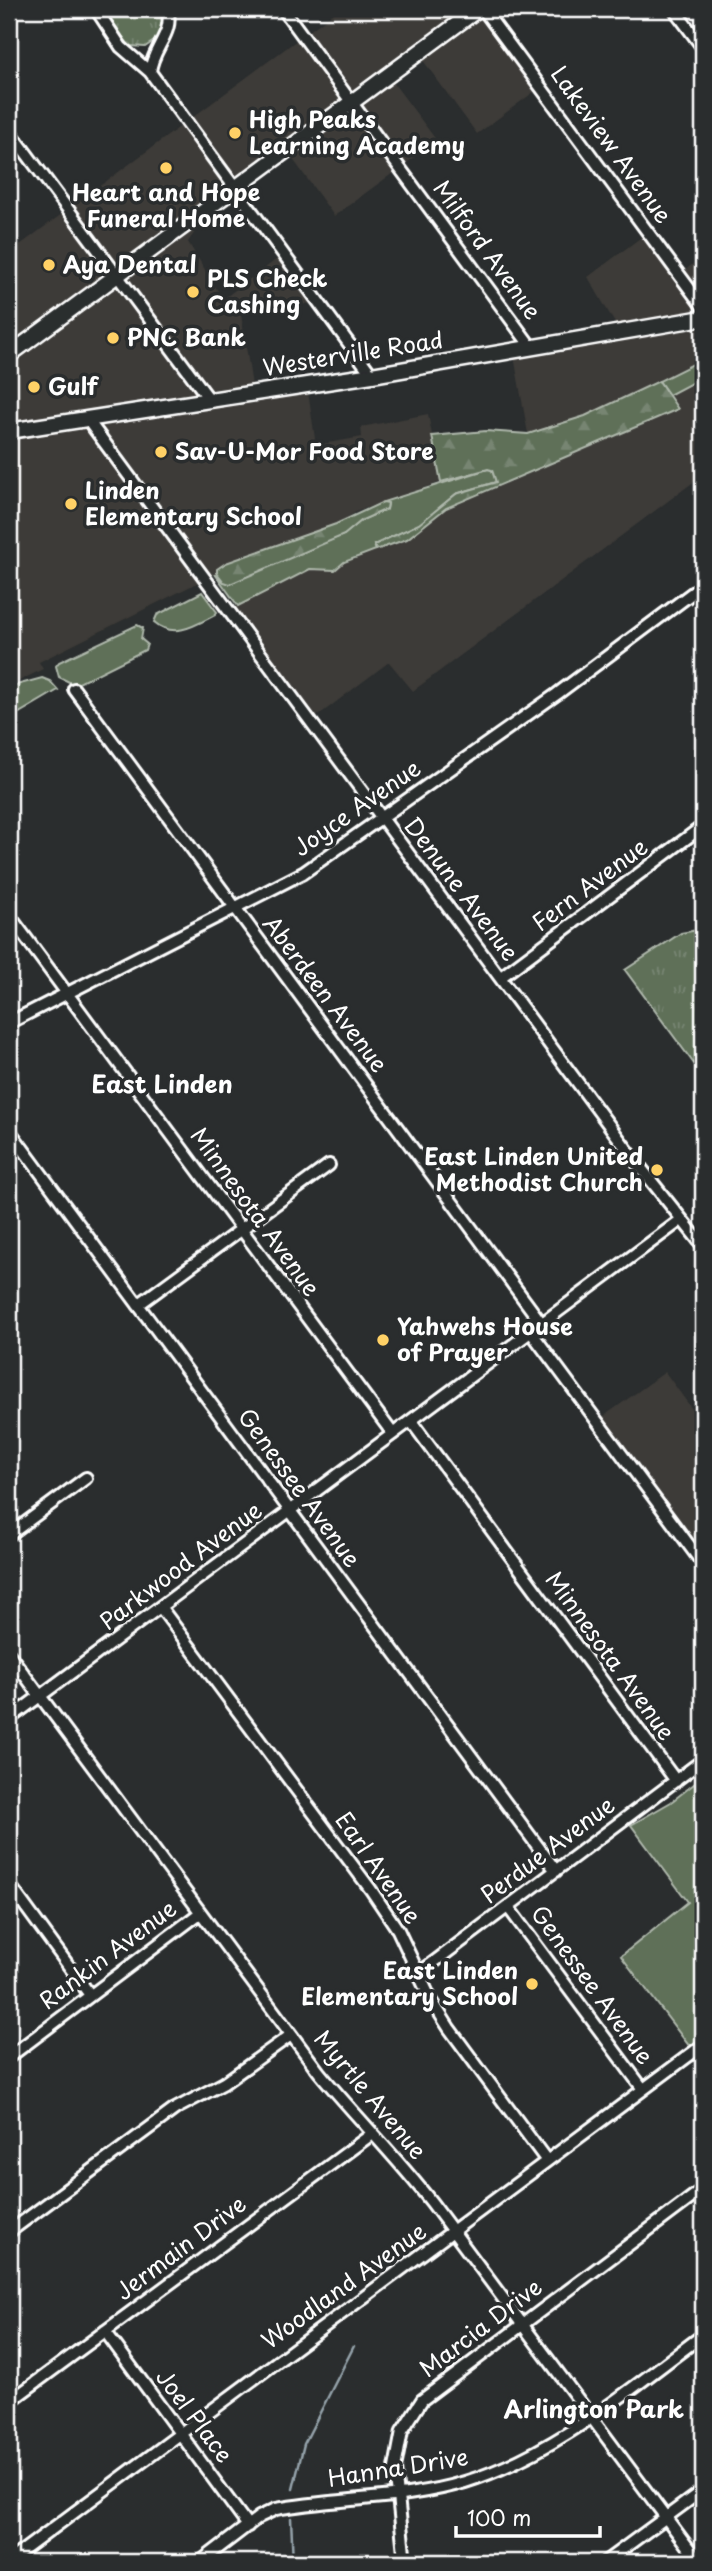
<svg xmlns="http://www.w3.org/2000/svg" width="712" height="2571" viewBox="0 0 712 2571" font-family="'Playpen Sans',sans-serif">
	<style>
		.built { fill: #3c3a37 }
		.green { fill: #5f7059; stroke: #afb8ac; stroke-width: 2 }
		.forest { fill: url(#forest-firs); stroke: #afb8ac; stroke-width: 2 }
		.park { fill: url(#park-tufts); stroke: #afb8ac; stroke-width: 2 }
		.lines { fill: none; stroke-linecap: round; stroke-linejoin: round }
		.stream { stroke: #95a3ab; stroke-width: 2.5 }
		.minor-casing { stroke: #fff; stroke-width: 16 }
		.major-casing { stroke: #fff; stroke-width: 19 }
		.minor { stroke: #2a2d2e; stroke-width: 10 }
		.major { stroke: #2a2d2e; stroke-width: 14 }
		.poi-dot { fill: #ffd166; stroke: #2a2d2e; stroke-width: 2.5 }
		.labels { text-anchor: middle; stroke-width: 7; stroke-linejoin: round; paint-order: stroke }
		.poi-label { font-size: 23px; font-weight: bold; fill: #fff; stroke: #2a2d2e; text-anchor: start }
		.street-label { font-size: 23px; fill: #fff; stroke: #2a2d2e }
		.neighbourhood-label { font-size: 24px; font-weight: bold; fill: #fff; stroke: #2a2d2e }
	</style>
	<defs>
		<pattern id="forest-firs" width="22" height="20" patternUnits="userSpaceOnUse" patternTransform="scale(1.75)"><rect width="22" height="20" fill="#5f7059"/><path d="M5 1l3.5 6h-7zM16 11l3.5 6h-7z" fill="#778572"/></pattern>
		<pattern id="park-tufts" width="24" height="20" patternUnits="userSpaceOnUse" patternTransform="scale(1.75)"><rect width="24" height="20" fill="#5f7059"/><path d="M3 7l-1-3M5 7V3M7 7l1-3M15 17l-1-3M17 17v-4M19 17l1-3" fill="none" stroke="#778572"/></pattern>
	</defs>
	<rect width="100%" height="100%" fill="#2a2d2e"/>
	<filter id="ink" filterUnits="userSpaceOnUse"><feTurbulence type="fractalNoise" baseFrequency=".0143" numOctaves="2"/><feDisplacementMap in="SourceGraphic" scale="14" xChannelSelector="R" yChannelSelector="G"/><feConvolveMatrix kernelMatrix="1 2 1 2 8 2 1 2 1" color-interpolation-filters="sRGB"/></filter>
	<g filter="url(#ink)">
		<path class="built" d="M339 9H483L542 86 477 134 419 55 389 77 437 141 334 216 287 151 217 200 188 242 223 299 285 253 319 302 241 314 253 392 307 385 316 445 362 437 361 427 428 414 441 482 358 511 336 524 217 569V573L39 662 43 669 9 686V253Z
			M648 232 680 274 703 256V359L585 416 528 434 513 351 620 332 588 277Z
			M703 377V475L413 691 389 662 311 721 229 610 310 569 335 570 344 562 407 539 446 508 678 409 669 395Z
			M665 1372 703 1424V1537L689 1547 597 1421Z"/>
		<path class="green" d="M703 359V377L669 395 659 381Z
			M488 469 492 470 496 482 456 494 420 524 374 545 376 550 344 562 335 570 310 569 238 606 215 574 224 582 344 535 362 520 387 509 388 504 383 502Z
			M202 592 217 612 215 615C194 626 174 639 154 622L157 615Z
			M137 625 143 628 141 639 147 644 145 650 75 685 59 677 56 666 59 662Z
			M42 678 50 681 58 690 9 719V687Z
			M703 1777V2037L690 2047 621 1956 688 1902 631 1825 671 1802Z"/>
		<path class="forest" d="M659 381 678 409 446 508 407 539 376 550 374 545 419 524 456 494 496 482 492 470 488 469 441 482 432 436 486 431 528 434 585 416Z
			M383 502 388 503 387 509 362 520 344 535 230 584 224 582 217 573V569L226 563 336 524Z"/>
		<path class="park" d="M101 9H162L164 19 160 37 145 47 130 46Z
			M703 929V1076L625 970 681 933Z"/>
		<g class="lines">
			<path class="stream" d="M293 2489 304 2444 354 2346
				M291 2518 293 2562"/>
			<defs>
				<path id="minor" d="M96 9 121 47 150 72 372 375
					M283 9 532 348
					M483 9 703 307
					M674 9 703 48
					M150 72C152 48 175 33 167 9
					M9 130 209 399
					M87 419 637 1163 703 1246
					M74 689 542 1324
					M9 915 393 1434
					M501 977 703 826
					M9 1023 303 873 557 694 703 585
					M9 1130 556 1871
					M138 1305 329 1165
					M531 1332 703 1564
					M411 1421 676 1781
					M9 1535 86 1478
					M161 1608 371 1890 398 1930 430 1998 449 2028 547 2161
					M9 1654 319 2072C356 2117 397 2157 432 2203L699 2562
					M9 1719 681 1220
					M9 1884 90 1995
					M508 1907 643 2089
					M418 1974 703 1760
					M9 2057 200 1913
					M9 2232 175 2109 224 2083 291 2035
					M105 2331 248 2526
					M16 2397 372 2134
					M9 2561 703 2045
					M200 2562 259 2517 276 2509C337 2498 407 2500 465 2482 557 2453 627 2391 703 2335
					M405 2562 395 2468 402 2431 422 2400 703 2189
					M605 2562 703 2490"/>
				<path id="major" d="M9 355 478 9
					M9 431 372 375 703 318"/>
			</defs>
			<use href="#minor" class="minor-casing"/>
			<use href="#major" class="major-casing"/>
			<use href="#minor" class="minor"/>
			<use href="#major" class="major"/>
		</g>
	</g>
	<g class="poi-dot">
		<circle cx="235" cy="133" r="7"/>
		<circle cx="166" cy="168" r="7"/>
		<circle cx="49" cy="265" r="7"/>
		<circle cx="193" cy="292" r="7"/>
		<circle cx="113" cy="338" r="7"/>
		<circle cx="34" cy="387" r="7"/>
		<circle cx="161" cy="452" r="7"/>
		<circle cx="71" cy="504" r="7"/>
		<circle cx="657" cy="1170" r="7"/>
		<circle cx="383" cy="1340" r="7"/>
		<circle cx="532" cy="1984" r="7"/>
	</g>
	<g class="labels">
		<g class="poi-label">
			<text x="249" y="128">High Peaks<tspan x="249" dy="26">Learning Academy</tspan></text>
			<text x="166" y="201" text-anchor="middle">Heart and Hope<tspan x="166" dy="26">Funeral Home</tspan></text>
			<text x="63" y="273">Aya Dental</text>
			<text x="207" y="287">PLS Check<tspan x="207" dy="26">Cashing</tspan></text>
			<text x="127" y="346">PNC Bank</text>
			<text x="48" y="395">Gulf</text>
			<text x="175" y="460">Sav-U-Mor Food Store</text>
			<text x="85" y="499">Linden<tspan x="85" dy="26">Elementary School</tspan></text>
			<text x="643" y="1165" text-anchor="end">East Linden United<tspan x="643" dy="26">Methodist Church</tspan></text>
			<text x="397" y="1335">Yahwehs House<tspan x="397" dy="26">of Prayer</tspan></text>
			<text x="518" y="1979" text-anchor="end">East Linden<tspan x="518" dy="26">Elementary School</tspan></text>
		</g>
		<g class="street-label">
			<text transform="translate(611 145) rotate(54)" y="8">Lakeview Avenue</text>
			<text transform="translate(487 250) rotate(54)" y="8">Milford Avenue</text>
			<text transform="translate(353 354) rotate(-9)" y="8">Westerville Road</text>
			<text transform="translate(357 808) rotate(-35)" y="8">Joyce Avenue</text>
			<text transform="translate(590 885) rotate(-37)" y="8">Fern Avenue</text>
			<text transform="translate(461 889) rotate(53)" y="8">Denune Avenue</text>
			<text transform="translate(325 994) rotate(53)" y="8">Aberdeen Avenue</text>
			<text transform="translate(255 1212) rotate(54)" y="8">Minnesota Avenue</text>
			<text transform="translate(299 1488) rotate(54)" y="8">Genessee Avenue</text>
			<text transform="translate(181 1566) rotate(-37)" y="8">Parkwood Avenue</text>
			<text transform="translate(610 1656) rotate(54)" y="8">Minnesota Avenue</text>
			<text transform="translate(548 1850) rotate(-37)" y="8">Perdue Avenue</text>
			<text transform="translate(378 1868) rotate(55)" y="8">Earl Avenue</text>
			<text transform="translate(108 1955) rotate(-37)" y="8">Rankin Avenue</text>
			<text transform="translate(592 1985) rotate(54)" y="8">Genessee Avenue</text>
			<text transform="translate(370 2095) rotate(50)" y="8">Myrtle Avenue</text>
			<text transform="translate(181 2248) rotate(-37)" y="8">Jermain Drive</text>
			<text transform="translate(344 2286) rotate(-36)" y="8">Woodland Avenue</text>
			<text transform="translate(481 2328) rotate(-37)" y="8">Marcia Drive</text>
			<text transform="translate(194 2416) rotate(53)" y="8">Joel Place</text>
			<text transform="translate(398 2468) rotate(-9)" y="8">Hanna Drive</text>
		</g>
		<g class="neighbourhood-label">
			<text x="162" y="1093">East Linden</text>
			<text x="594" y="2418">Arlington Park</text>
		</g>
	</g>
	<rect width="712" height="2571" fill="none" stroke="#2a2d2e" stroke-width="35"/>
	<rect x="18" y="18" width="677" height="2536" fill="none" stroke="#fff" stroke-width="2.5" filter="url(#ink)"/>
	<path d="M456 2526v10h144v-10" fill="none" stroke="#ffffff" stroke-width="3.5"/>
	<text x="467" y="2526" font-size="21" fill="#ffffff" stroke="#2a2d2e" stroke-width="5" paint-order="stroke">100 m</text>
</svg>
